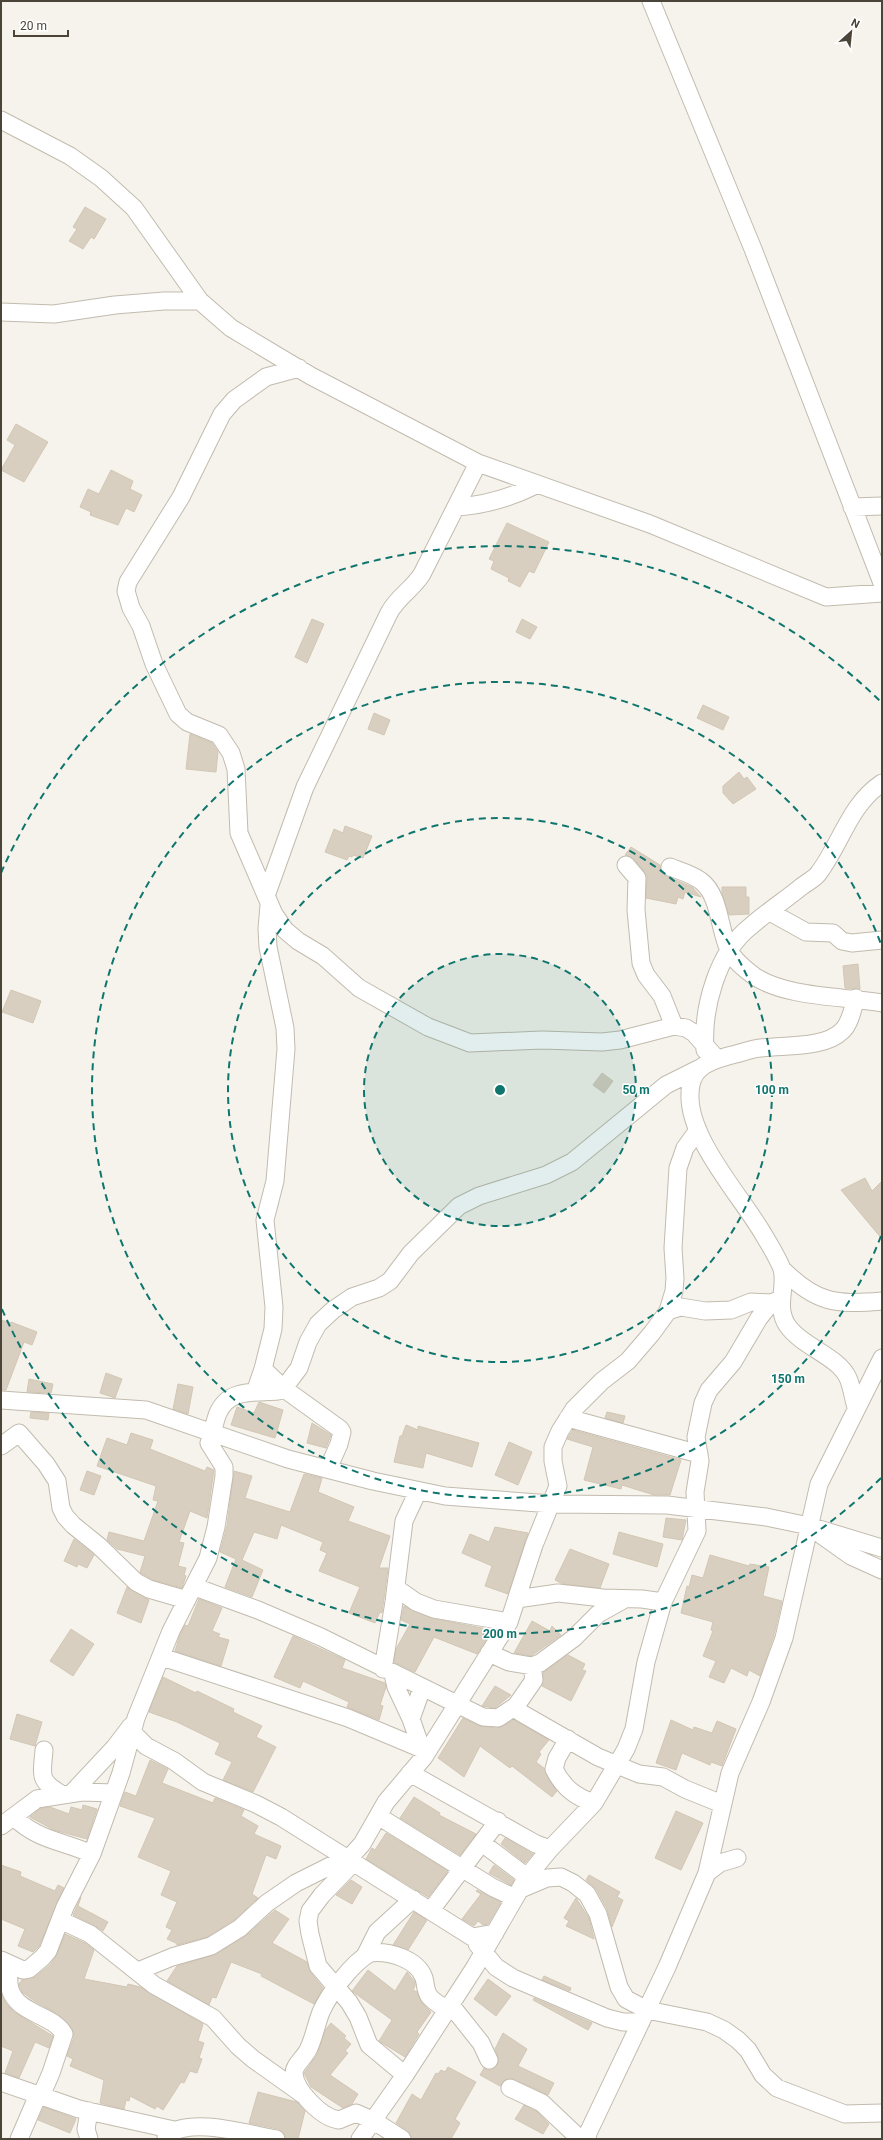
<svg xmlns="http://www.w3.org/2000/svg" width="883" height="2140" viewBox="0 0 883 2140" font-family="Roboto,sans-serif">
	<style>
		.building { fill: #d8cfc1; stroke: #d3c7b4 }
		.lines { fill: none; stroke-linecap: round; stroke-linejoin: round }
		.street-casing { stroke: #c2bbae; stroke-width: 19 }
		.street { stroke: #fff; stroke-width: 17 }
		.ring { fill: none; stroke: #0f766e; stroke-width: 2; stroke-dasharray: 7 5 }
		.centre { fill: #0f766e; stroke: #fff; stroke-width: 2 }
		.ring-label { font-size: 12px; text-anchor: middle; font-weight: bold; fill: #0f766e; stroke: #fff; stroke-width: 3; stroke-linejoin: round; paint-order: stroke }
	</style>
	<rect width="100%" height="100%" fill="#f6f3ec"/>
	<path class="building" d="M85 207 106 219 94 239 91 237 83 249 69 241 77 229 73 227Z
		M16 424 48 442 24 482 1 470 15 445 7 440Z
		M111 470 133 481 130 489 142 495 134 512 126 508 118 525 90 515 91 512 80 507 88 489 99 494Z
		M507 523 549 542 534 573 529 571 520 587 508 581 509 578 491 569 494 561 489 559Z
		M312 619 324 624 307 663 295 657Z
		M522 619 537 627 530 639 516 632Z
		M703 705 729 717 723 730 697 718Z
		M374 713 390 720 384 735 368 729Z
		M190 734 212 743 218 752 216 772 186 769Z
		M739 772 744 779 747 777 756 789 733 804 723 793V786Z
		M345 826 372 836 363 858 353 855 352 857 349 856 347 860 325 852 334 829 343 833Z
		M631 847 660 865 662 873 666 876 692 887 701 897 685 892 683 899 678 897 676 904 646 898 647 875 633 858 625 855Z
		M722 887H746V897H749V914L729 915 722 894Z
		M858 964 860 989 845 988 843 966Z
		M11 990 41 1001 33 1023 2 1012Z
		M602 1073 613 1081 604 1093 593 1085Z
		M865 1178 872 1191 882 1181V1239L841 1190Z
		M1 1320 11 1323V1322L37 1332 32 1345 24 1342 6 1390H1Z
		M106 1373 122 1379 115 1398 100 1393Z
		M29 1379 53 1384 51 1393 27 1392Z
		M178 1384 193 1387 188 1414 173 1409Z
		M259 1402 283 1410 275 1438 231 1425 237 1407 254 1413Z
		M31 1412 49 1413 48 1420 30 1418Z
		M607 1412 625 1416 623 1423 605 1418Z
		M312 1423 331 1435 326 1448 307 1443Z
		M406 1425 418 1430V1426L479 1443 472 1467 426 1453 423 1468 394 1462 400 1436H402Z
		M573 1430 681 1460 670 1495H654L622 1485 621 1489 584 1480 593 1447 567 1439Z
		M131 1433 153 1440 150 1449 205 1471 207 1467 214 1470 207 1518 190 1511 179 1542 184 1543 178 1566 186 1568 184 1575 186 1576 182 1588 153 1580 142 1574 140 1572 145 1556 117 1549 107 1540 109 1532 144 1541 158 1501 153 1500 156 1486 97 1466 107 1438 127 1445Z
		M509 1442 532 1452 518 1485 495 1475Z
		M87 1471 101 1476 94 1495 80 1490Z
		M234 1471 252 1476 245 1498 290 1512 304 1474 322 1478 318 1492 354 1507 348 1521 390 1536 379 1568H388L382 1613 380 1612 375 1623 349 1613 360 1587 319 1571 327 1553 320 1550 323 1542 281 1525 277 1539 254 1532 242 1560 263 1570 252 1597 225 1587 236 1559 220 1552 227 1526Z
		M666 1518 686 1520 682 1540 663 1537Z
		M495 1527 528 1533 508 1594 485 1586 492 1566 462 1553 470 1534 489 1542Z
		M619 1532 663 1544 657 1567 613 1554Z
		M74 1539 94 1555 87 1568 78 1564 77 1567 64 1561Z
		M570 1549 609 1564 600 1588 563 1584 555 1580Z
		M710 1555 749 1566 750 1564 769 1567 763 1596 782 1601 774 1635 760 1676 749 1670 747 1676 731 1668 724 1683 709 1677 716 1661 703 1656 713 1631 711 1630 713 1622 681 1613 687 1586 689 1587 692 1575 703 1578Z
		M127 1587 149 1600 141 1623 117 1613Z
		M199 1599 222 1608 212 1631 220 1634 218 1637 229 1640 221 1666 175 1651 180 1635 185 1625 188 1626Z
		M404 1606 431 1618 492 1630 477 1654 434 1637 415 1672 394 1662 396 1649 410 1624 401 1620Z
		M532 1621 550 1631 552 1626 561 1635 531 1656 514 1653Z
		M71 1629 94 1644 73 1676 50 1661Z
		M293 1636 345 1660 342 1668 385 1683 386 1687 380 1705 383 1706 379 1720 347 1707 349 1702 303 1681 300 1688 274 1677Z
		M568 1655 585 1664 582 1670 586 1671 571 1701 542 1686 543 1673Z
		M163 1677 196 1693 197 1691 234 1709 233 1712 262 1726 256 1737 276 1747 253 1792 223 1780 232 1762 215 1754 220 1743 177 1722 149 1712Z
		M495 1686 511 1695 495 1708 482 1706Z
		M17 1714 42 1722 35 1746 10 1739Z
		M463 1718 479 1726 497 1728 514 1720 549 1740 539 1752 541 1754 536 1762 545 1769 549 1780 557 1791 552 1797 512 1766 510 1768 480 1746 464 1777 438 1758Z
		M671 1720 693 1730 694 1727 712 1733 717 1721 736 1729 722 1766 711 1762 710 1765 682 1753 676 1770 656 1763Z
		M150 1760 168 1769 162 1783 213 1803 215 1798 244 1810 241 1816 258 1826 254 1834 281 1846 276 1859 266 1855 252 1894 258 1898 234 1920 207 1937 177 1945 176 1943 167 1939 172 1930 166 1927 177 1902 161 1895 171 1871 138 1857 155 1818 120 1806 125 1792 136 1796Z
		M414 1797 440 1813 439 1815 476 1834 460 1855 400 1818Z
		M83 1805 97 1809 87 1839 54 1830 30 1817 41 1808 50 1807 69 1814 71 1807 82 1810Z
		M676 1811 703 1823 681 1870 655 1858Z
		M386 1833 448 1871 428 1897 366 1859 372 1848 375 1850Z
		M505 1838 533 1854 525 1863 501 1844Z
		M1 1865 21 1872 20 1876 55 1891 58 1885 64 1888 39 1946 33 1952 18 1946 25 1929 1 1919Z
		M494 1865 514 1880 511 1885 489 1873Z
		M589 1875 620 1892 617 1897 623 1900 612 1927 607 1909 596 1889 586 1880Z
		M351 1880 362 1887 352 1904 336 1895Z
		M477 1890 501 1902 488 1924 483 1925 478 1921 474 1926 462 1919 481 1894 476 1891Z
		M81 1897 78 1906 108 1922 103 1931 94 1925 73 1915Z
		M576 1898 589 1918 594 1939 566 1926 569 1921 564 1918Z
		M275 1910 289 1919 272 1943 307 1962 310 1972 323 1988 314 2004 261 1976 262 1974 231 1962 216 1998 212 1997 209 2005 167 1981 177 1966 216 1954 247 1935Z
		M414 1912 427 1920 408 1950 393 1945Z
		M65 1934 85 1943 94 1950 84 1979 127 1987 128 1984 140 1987 203 2024 198 2041 204 2043 199 2058 202 2059 197 2073 190 2071 184 2083 181 2082 163 2110 157 2106 155 2109 130 2096 129 2101 126 2100 124 2109 100 2103 104 2080 70 2066 73 2059 67 2056 74 2037 72 2028 58 2014 33 2000 22 1992 19 1984 22 1980 35 1977 50 1965 57 1955Z
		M368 1970 395 1991 407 1972 415 1982V1986L413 1990 417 1992 422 2003 431 2012 417 2032 419 2034 405 2057 379 2041 392 2020 352 1991Z
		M544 1976 571 1988 570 1991 542 1980Z
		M488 1979 511 1996 496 2016 474 1999Z
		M1 1993 6 2004 14 2012 53 2036 49 2048 35 2042 19 2078 5 2073 13 2051 1 2046Z
		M534 1998 592 2023 588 2030 533 2000Z
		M331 2023 346 2036 344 2038 351 2044 345 2051 348 2053 330 2075 358 2094 352 2104 343 2108 311 2087 304 2073 317 2055 326 2029Z
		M503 2033 527 2049 518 2066 554 2083 548 2095 514 2079 505 2080 500 2086 480 2075 484 2068 493 2069 497 2065 499 2060 495 2049Z
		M448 2067 476 2082 455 2119 460 2123 451 2139H412L408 2131 396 2123 412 2094 421 2100 436 2073 438 2074 441 2070 445 2072Z
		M258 2092 297 2102 305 2111 298 2139H286L283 2132 278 2129 249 2123Z
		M524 2105 536 2111 549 2124 543 2134 515 2119Z
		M44 2107 76 2119 70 2133 38 2120Z"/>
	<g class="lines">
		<defs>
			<path id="street" d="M651 1 753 249 882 583
				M1 120 70 156 101 178 134 208 200 301 231 328 311 376 478 463 650 524 826 597 882 593
				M1 312 54 314 115 305 164 301H200
				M299 368 266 377 234 400 222 414 181 497 128 582 126 591 131 608 141 626 154 664 178 714 187 722 219 735 231 753 236 769 239 833 274 914 285 930 298 941 323 956 359 988 428 1027 470 1043 542 1040 602 1042 620 1040 674 1026 686 1028 694 1033 717 1059
				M457 507C486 505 510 498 536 485
				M852 507 882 506
				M626 865 637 878 636 910 641 963 646 975 662 996 674 1026
				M670 867C680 871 692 874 701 881 720 895 719 930 729 950 734 961 745 969 754 976 787 998 844 996 882 1003
				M266 896 305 787 389 613C398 596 412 590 422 574L478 463
				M770 912 806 932 833 933 842 941 852 943 882 940
				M705 1050C702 1009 717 952 751 926 767 912 785 900 801 887 806 883 814 879 818 874 841 844 849 805 882 783
				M782 1269C816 1303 835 1305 882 1301
				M668 1311 681 1307 705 1311 731 1310 751 1302 771 1303 779 1300
				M263 1369 283 1388 340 1429 342 1432 339 1444 328 1469
				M255 1392 263 1369 273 1329 274 1307 265 1220 275 1181 286 1049 285 1028 268 947 267 929 269 905
				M1 1400 146 1410 288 1459 373 1481 445 1496 552 1504 667 1505 766 1517 809 1526 882 1548
				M856 1407C853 1398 852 1387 848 1378 838 1356 802 1347 787 1325 775 1306 787 1286 782 1269 778 1258 768 1242 762 1232 740 1195 688 1138 690 1094 690 1069 706 1062 728 1056 737 1054 746 1051 754 1049 779 1044 823 1050 842 1031 850 1024 853 1008 856 998
				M568 1418 699 1454
				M1 1446 19 1433 46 1464 57 1481 61 1508 65 1516 73 1525 99 1546 136 1582 149 1589 187 1600
				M820 1534 851 1556 882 1570
				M195 1587 258 1610 321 1637 483 1717 498 1718 516 1706
				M396 1588 416 1602 434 1609 509 1622
				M517 1599 558 1593 603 1598 642 1599 663 1602
				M489 1653 509 1662 532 1666 540 1663 574 1638 598 1614 623 1600
				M162 1657 348 1718 422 1749
				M532 1666 534 1680 516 1706 517 1710 523 1714 598 1757 639 1774 663 1777 685 1789 722 1804
				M383 1669 394 1602 404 1521 418 1491
				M393 1674 396 1687 411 1719 424 1756
				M411 1719 422 1688
				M133 1733 146 1746 174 1761 203 1782 256 1804 281 1817 472 1937 495 1933
				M568 1739 557 1758 554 1769C563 1787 575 1797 594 1803
				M44 1750C42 1776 38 1780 61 1794
				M410 1773 536 1844 550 1849
				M72 1793 115 1747 131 1726
				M378 1816 492 1887 515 1898
				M14 1817C37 1840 63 1841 92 1854
				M1 1826 37 1799 82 1792 114 1793
				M482 1843 527 1877
				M353 1863 322 1895 310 1911 308 1921 310 1934 318 1966 349 2002 358 2017 369 2045 405 2075
				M707 1873 720 1863 737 1858
				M521 1889 547 1878 561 1877 573 1883 587 1894 598 1914 619 1987 626 1999 647 2010 707 2022 724 2030 738 2040 748 2050 763 2075 777 2088 845 2114 882 2113
				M431 1910 498 1821
				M60 1920 90 1934 154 1985 213 2018 238 2046 253 2059 305 2096
				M477 1944 496 1967 513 1978 607 2018 623 2022H641
				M365 1956 377 1932 413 1899
				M1 1960 23 1970 29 1969 42 1958 48 1951 65 1907 92 1854 121 1773 136 1718 171 1631 208 1558 216 1527 224 1476V1467L209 1443C213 1433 214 1423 218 1413 229 1388 255 1393 278 1391L287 1384 299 1368 308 1342 318 1324 333 1310 352 1297 379 1288 390 1281 411 1253 459 1206 479 1196 546 1175 572 1162 666 1085 698 1069
				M8 1964C9 1972 8 1982 10 1989 17 2014 53 2014 64 2034L51 2073 41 2096
				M138 1971 172 1957 211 1946 240 1928 267 1903 296 1883 352 1855 362 1844 386 1802 424 1757 509 1622 534 1545 558 1486 553 1461V1447L560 1431 574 1409 602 1381 628 1361 652 1333 668 1311 674 1291 675 1278 673 1248 678 1168 685 1148 698 1130
				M450 2004 481 2043 489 2060
				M1 2082 79 2109 174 2130
				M510 2088 542 2103 580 2139
				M89 2111 86 2129 89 2139
				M166 2136C190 2116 247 2134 276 2139
				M19 2139 38 2095
				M360 2139 405 2075 475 1967 527 1877 550 1849 594 1803 626 1749 634 1729 646 1662 663 1602 697 1531 695 1492 700 1461 696 1437 703 1403 709 1390 733 1362 759 1318 771 1303
				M402 2139 374 2121 356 2113 339 2120C322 2118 295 2091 294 2073 294 2065 304 2058 308 2050 314 2038 316 2025 321 2012 329 1994 352 1963 370 1953 388 1951 417 1958 424 1978 426 1985 425 1990 429 1996 434 2002 441 2006 447 2010
				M587 2139 588 2133 667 1967 707 1873 730 1773 761 1702 784 1638 819 1484 882 1358"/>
		</defs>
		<use href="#street" class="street-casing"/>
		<use href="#street" class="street"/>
	</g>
	<circle cx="500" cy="1090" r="136" fill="#0f766e" fill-opacity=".12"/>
	<g class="ring">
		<circle cx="500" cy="1090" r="136"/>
		<circle cx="500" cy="1090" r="272"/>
		<path d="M881 1236A408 408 0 1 1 881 944"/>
		<path d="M881 1478A544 544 0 0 1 1 1307M1 873A544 544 0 0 1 881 702"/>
	</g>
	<circle cx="500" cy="1090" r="6" class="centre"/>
	<g class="ring-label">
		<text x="636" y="1094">50 m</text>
		<text x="772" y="1094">100 m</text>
		<text x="788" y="1383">150 m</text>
		<text x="500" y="1638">200 m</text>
	</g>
	<rect width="883" height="2140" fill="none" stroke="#4b4439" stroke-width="4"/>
	<g transform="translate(851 32) rotate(27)" stroke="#ffffff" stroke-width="3" paint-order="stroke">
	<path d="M0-3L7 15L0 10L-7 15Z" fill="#4b4439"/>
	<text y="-6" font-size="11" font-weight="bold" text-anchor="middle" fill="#4b4439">N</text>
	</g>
	<path d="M14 30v6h54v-6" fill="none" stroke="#4b4439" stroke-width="2"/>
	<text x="20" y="30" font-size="12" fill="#4b4439" stroke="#ffffff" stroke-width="3" paint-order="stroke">20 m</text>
</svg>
